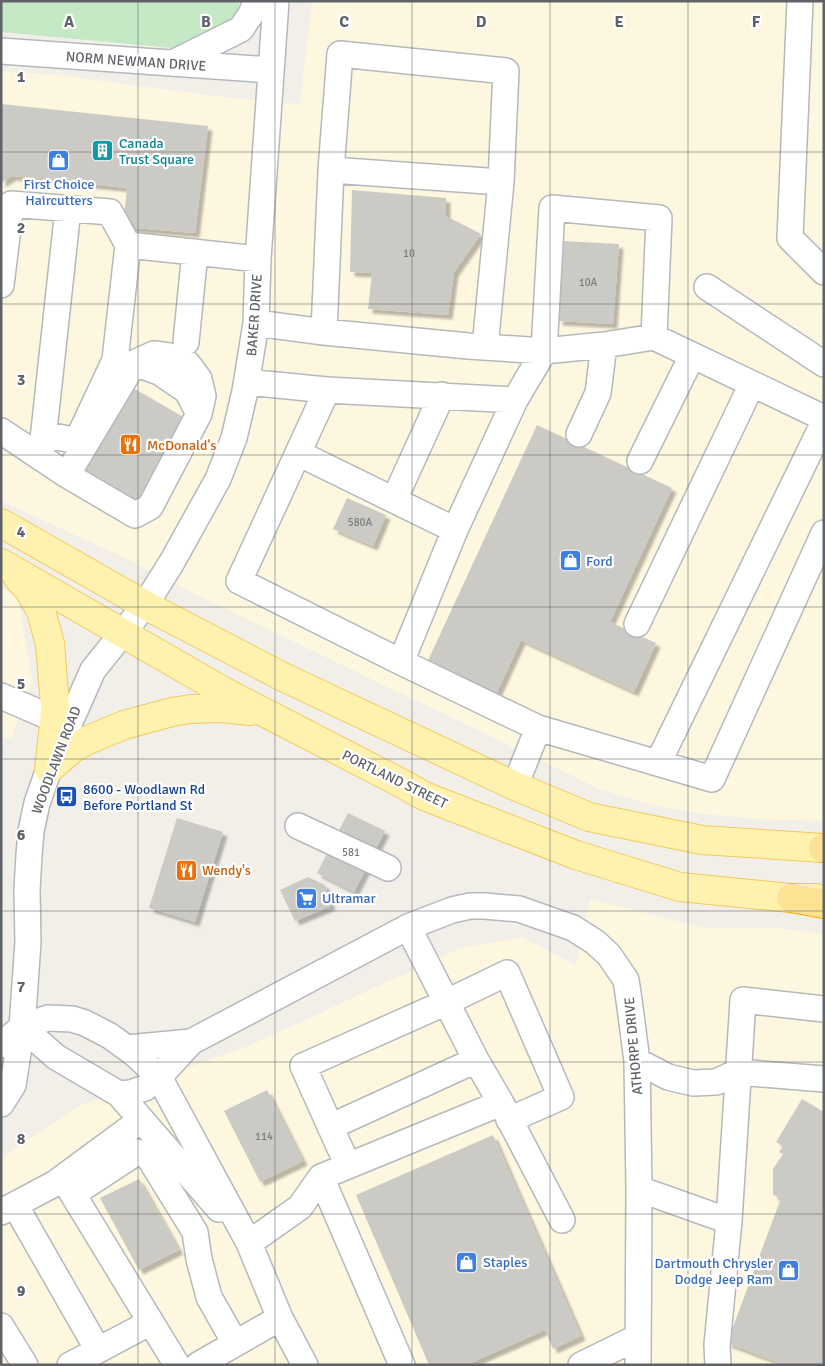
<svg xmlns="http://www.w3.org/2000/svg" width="825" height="1366" viewBox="0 0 825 1366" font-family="Signika,sans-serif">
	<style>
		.commercial { fill: #fef7e0 }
		.green { fill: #c5e8c5 }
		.building { fill: #cccac5; filter: url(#shadow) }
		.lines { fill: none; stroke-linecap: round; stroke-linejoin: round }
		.minor-casing { stroke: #b5b8bc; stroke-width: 28 }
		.major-casing { stroke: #f2c960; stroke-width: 30 }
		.highway-casing { stroke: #f9ab00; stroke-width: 30 }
		.minor { stroke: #fff; stroke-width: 25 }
		.major { stroke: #fff2af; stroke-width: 28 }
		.highway { stroke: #fde293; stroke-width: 28 }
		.grid { fill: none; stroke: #5f6368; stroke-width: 1; stroke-opacity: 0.55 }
		.labels { text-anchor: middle; stroke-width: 4.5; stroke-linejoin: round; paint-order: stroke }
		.number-label { font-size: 11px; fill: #7a7d7f }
		.street-label { font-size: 14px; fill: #5f6368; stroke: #fff }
		.culture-label { font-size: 14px; fill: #0d838f; stroke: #fff; text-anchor: start }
		.shop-label { font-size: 14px; fill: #366cbe; stroke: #fff; text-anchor: start }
		.food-label { font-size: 14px; fill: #c56008; stroke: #fff; text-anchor: start }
		.transit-label { font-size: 14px; fill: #164399; stroke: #fff; text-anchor: start }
		.grid-label { font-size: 16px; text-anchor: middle; font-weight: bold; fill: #5f6368; stroke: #fff; stroke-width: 4.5; stroke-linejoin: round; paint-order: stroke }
	</style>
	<defs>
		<filter id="shadow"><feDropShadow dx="4.5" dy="4.5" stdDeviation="1" flood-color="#0004"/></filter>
	</defs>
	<rect width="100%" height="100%" fill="#f1efe8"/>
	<path class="commercial" d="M312 1H824V821L756 819 704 814 653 805 602 790 197 595 121 556 1 501V71L57 75 231 98 300 104Z
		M1 587 18 597 31 674 34 686 30 684 12 737 1 739Z
		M590 899 705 928H779L824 934V1365H1V1158L77 1107 251 1045 458 949 522 937 576 965Z"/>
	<path class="green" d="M1 1H239L236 43 225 53 1 32Z"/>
	<path class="building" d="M1 104 208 126 195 233 123 227 127 188 12 176 1 183Z
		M352 190 446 198V216L481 234 454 272 448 315 368 309 372 273 350 272Z
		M564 241 619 244 613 324 558 321Z
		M128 385 185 418 134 506 77 473Z
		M537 425 672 488 610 622 656 643 634 692 521 640 494 699 425 667Z
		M347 498 386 515 373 546 333 529Z
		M348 813 385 831 354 892 317 873Z
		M177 818 223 832 195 922 149 908Z
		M308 877 325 885 331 906 295 921 280 890Z
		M267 1090 303 1161 260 1182 224 1111Z
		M802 1099 824 1112V1365H773L775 1361 727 1343 781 1198 773 1195V1169L783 1154 779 1152 783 1146 776 1142Z
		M493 1135 581 1336 553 1349 545 1330 466 1365H429L356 1195Z
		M139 1179 179 1250 139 1270 100 1198Z"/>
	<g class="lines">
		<defs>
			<path id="minor" d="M800 1 790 238 824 272
				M1 51 270 70
				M173 63 241 29 251 14 256 1
				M331 170 501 182 485 347
				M1 285 11 204 110 212 128 245 258 259
				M707 287 824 364
				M256 323 324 332 468 346 544 351 604 345 654 337
				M324 332 331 170 340 54 506 71 501 182
				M186 342 195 252
				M134 363 159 372 187 391 199 414
				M247 382 327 390 239 581 401 662 538 728 712 779 824 533
				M327 390 515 400 544 351 552 208 659 218 654 337 824 418
				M1 431 67 475 135 515 150 507 199 414 203 396 199 379 187 363 169 356 154 354 134 363 67 475
				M44 434 77 441 115 360 128 245
				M579 434 598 393 604 345
				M298 453 455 530
				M41 458 68 209
				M640 461 692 356
				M394 500 442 395
				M637 624 752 384
				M401 662 455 530 515 400
				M1 696 54 719
				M658 763 824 422
				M515 786 538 728
				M298 826 388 868
				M22 1027 56 1057 119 1094 219 1209
				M1 1045 22 1027 48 1018 72 1019 85 1023 110 1036 136 1055 159 1077 249 1243 280 1318 305 1365
				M127 1048 191 1042
				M637 1061 668 1077 693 1083 716 1082 738 1072 824 1079
				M119 1094 130 1093 145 1088 159 1077 191 1042 408 927 452 910 470 906H484L519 909 573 928 595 942 609 955 626 980 629 1000 637 1061 639 1189 638 1365
				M1 1104 13 1085 22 1027 28 942 27 890 29 855 31 831 37 803 49 769 93 670 145 605 172 562 218 479 234 438 245 391 256 323 258 259 276 1
				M502 1105 562 1220
				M330 1127 476 1060
				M348 1166 303 1066 447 1002 507 973 561 1097 509 1120
				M321 1177 402 1365
				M63 1178 177 1365
				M639 1189 729 1221
				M73 1194 137 1152 148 1156 195 1232 199 1259 209 1297 235 1343
				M15 1205 98 1350
				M1 1212 54 1184 141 1120
				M249 1243 300 1207 321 1177 501 1103 476 1060 408 927
				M1 1326 25 1365
				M70 1365 151 1322
				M198 1365 280 1318
				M581 1365 638 1337
				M718 1365 717 1345 729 1221 743 1000 824 1009"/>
			<path id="major" d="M1 523 145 605 283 677 515 786 589 817 702 840 824 848
				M1 563 223 691 403 784 424 796 576 855 680 887 791 898H816
				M18 578 29 590 41 611 50 644 55 706 54 724 49 769
				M49 769 72 749 88 740 124 725 172 712 191 709 221 708 250 711"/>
			<path id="highway" d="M823 848H824
				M791 898 824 904"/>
		</defs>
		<use href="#minor" class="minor-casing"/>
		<use href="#major" class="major-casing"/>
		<use href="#highway" class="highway-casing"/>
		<use href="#minor" class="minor"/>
		<use href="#major" class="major"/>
		<use href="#highway" class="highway"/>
	</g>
	<path class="grid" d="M138 1V1365M275 1V1365M412 1V1365M550 1V1365M688 1V1365M1 152H824M1 304H824M1 455H824M1 607H824M1 759H824M1 911H824M1 1062H824M1 1214H824"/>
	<defs>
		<symbol id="building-square" viewBox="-11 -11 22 22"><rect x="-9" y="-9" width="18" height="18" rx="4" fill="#0f9aa8" stroke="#fff"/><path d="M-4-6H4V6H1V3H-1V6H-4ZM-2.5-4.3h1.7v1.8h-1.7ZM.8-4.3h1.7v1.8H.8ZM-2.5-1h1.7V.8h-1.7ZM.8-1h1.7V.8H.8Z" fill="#fff"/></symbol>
		<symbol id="shop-square" viewBox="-11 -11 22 22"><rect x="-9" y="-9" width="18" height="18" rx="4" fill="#3f7fe0" stroke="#fff"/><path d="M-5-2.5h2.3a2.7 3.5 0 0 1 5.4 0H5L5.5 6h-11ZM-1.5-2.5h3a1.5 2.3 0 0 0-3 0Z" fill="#fff"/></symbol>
		<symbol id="restaurant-square" viewBox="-11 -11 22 22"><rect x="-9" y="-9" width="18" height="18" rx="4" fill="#e8710a" stroke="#fff"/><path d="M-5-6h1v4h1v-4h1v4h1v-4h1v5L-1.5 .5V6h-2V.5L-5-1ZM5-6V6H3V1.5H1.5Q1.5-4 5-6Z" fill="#fff"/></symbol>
		<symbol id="bus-square" viewBox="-11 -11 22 22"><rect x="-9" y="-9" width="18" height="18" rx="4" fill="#1a4fb4" stroke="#fff"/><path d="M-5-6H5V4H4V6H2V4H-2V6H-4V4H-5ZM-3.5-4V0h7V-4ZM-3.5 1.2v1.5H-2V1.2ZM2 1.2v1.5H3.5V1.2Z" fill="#fff"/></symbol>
		<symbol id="supermarket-square" viewBox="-11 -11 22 22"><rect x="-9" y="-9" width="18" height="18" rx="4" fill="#3f7fe0" stroke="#fff"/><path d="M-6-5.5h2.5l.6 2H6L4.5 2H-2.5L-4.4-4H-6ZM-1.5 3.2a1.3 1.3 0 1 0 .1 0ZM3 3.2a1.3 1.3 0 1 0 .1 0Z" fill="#fff"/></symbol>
	</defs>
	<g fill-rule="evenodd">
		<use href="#building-square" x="90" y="138" width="25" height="25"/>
		<use href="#shop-square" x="46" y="148" width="25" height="25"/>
		<use href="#restaurant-square" x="118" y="432" width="25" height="25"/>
		<use href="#shop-square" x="558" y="548" width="25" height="25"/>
		<use href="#bus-square" x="54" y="784" width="25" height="25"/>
		<use href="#restaurant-square" x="174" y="858" width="25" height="25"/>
		<use href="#supermarket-square" x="294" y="886" width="25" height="25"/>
		<use href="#shop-square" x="454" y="1250" width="25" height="25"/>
		<use href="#shop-square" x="776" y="1258" width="25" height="25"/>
	</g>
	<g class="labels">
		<g class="number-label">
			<text x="409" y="257">10</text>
			<text x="588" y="286">10A</text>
			<text x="360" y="526">580A</text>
			<text x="351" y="856">581</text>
			<text x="264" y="1140">114</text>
		</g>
		<g class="street-label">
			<text transform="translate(136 61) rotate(4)" y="5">NORM NEWMAN DRIVE</text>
			<text transform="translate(254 315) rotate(-86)" y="5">BAKER DRIVE</text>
			<text transform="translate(56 760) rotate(-69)" y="5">WOODLAWN ROAD</text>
			<text transform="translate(395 779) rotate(26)" y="5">PORTLAND STREET</text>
			<text transform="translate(633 1046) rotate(-95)" y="5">ATHORPE DRIVE</text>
		</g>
		<g class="culture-label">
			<text x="119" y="148">Canada<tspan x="119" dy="16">Trust Square</tspan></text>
		</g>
		<g class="shop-label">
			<text x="59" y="189" text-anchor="middle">First Choice<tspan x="59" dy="16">Haircutters</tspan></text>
			<text x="586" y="566">Ford</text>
			<text x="322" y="903">Ultramar</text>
			<text x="483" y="1267">Staples</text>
			<text x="773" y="1268" text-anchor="end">Dartmouth Chrysler<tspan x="773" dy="16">Dodge Jeep Ram</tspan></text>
		</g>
		<g class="food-label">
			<text x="147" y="450">McDonald's</text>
			<text x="202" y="875">Wendy's</text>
		</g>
		<g class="transit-label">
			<text x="83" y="794">8600 - Woodlawn Rd<tspan x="83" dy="16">Before Portland St</tspan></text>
		</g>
	</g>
	<g class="grid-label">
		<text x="69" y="27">A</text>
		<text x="206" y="27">B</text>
		<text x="344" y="27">C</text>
		<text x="481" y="27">D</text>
		<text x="619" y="27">E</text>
		<text x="756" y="27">F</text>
		<text x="21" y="82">1</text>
		<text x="21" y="233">2</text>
		<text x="21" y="385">3</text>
		<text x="21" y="537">4</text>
		<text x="21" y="689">5</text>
		<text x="21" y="840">6</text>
		<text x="21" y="992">7</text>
		<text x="21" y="1144">8</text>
		<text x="21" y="1296">9</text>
	</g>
	<rect width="825" height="1366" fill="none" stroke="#5f6368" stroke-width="5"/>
</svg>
